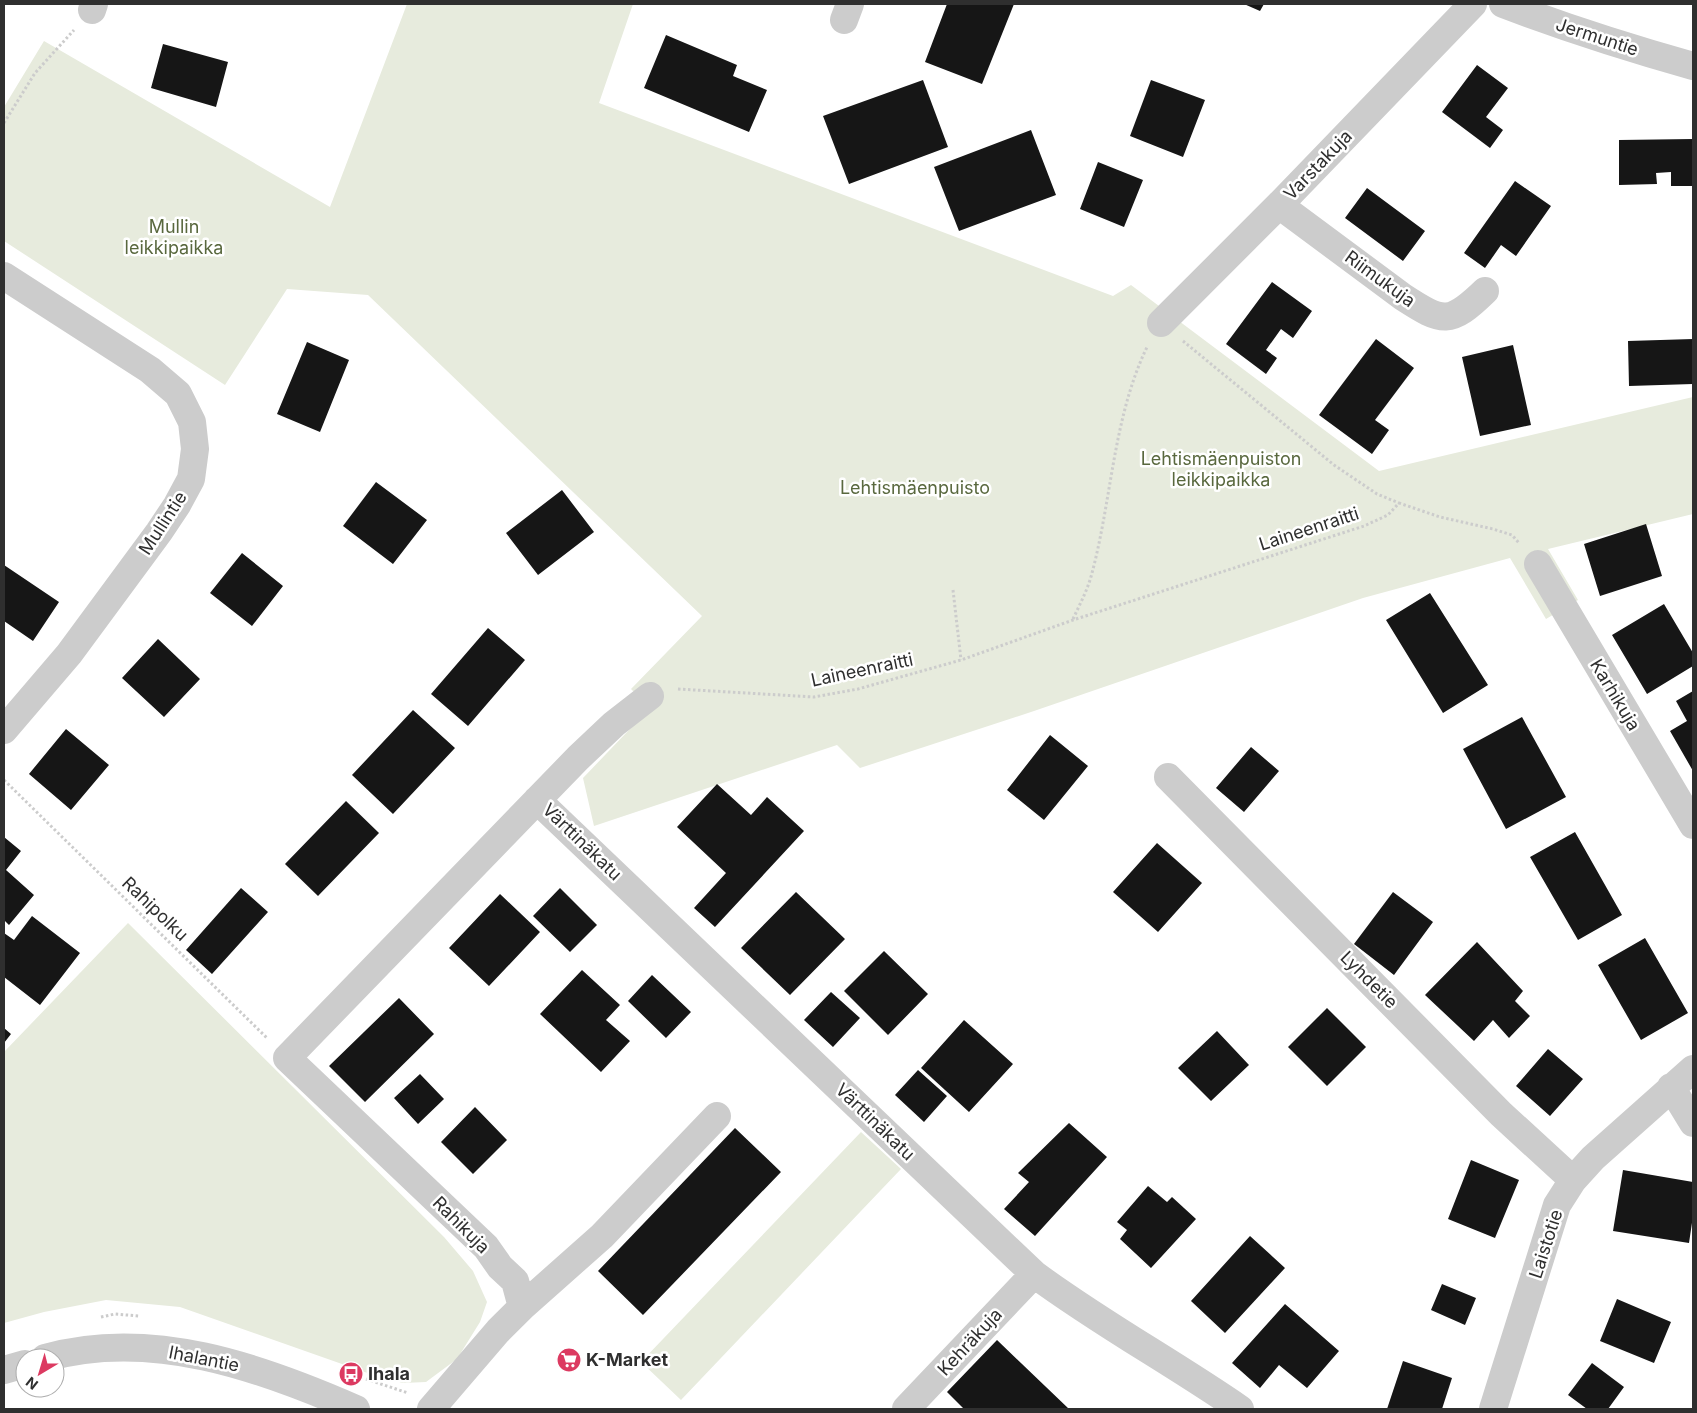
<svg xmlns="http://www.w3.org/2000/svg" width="1697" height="1413" viewBox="0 0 1697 1413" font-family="Inter,sans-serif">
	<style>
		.green { fill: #e7ebdd }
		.building { fill: #161616 }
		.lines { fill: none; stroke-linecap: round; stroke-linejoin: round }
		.path { stroke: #ccc; stroke-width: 3; stroke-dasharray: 2.5 2.5; stroke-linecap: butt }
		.minor { stroke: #ccc; stroke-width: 28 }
		.labels { text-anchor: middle; stroke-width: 5; stroke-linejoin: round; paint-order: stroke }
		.street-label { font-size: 18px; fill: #2f2f2f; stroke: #fff }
		.park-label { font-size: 18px; fill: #59683e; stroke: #fff }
		.poi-label { font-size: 18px; font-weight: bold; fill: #2f2f2f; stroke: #fff; text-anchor: start }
	</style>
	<rect width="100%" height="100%" fill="#fff"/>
	<path class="green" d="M407 4H633L599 103 1113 296 1131 285 1379 471 1693 397V514L1548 549 1578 600 1546 619 1510 558 1363 598 1034 711 860 768 837 745 594 826 583 778 650 708 631 689 702 616 368 295 287 289 225 385 4 241V107L44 41 330 207Z
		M128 923 444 1237 473 1271 487 1302 480 1322 457 1359 426 1382 403 1383 376 1376 180 1307 106 1300 44 1312 4 1323V1052Z
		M861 1132 901 1169 681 1400 641 1362Z"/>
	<path class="building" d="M947 4H1014L982 84 925 62Z
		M1244 4H1264L1260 11Z
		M666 35 737 65 733 76 767 90 749 132 644 88Z
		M163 44 228 62 216 107 151 88Z
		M1477 65 1508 88 1486 117 1503 130 1490 148 1442 112Z
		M923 80 948 147 849 184 823 116Z
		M1151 80 1205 100 1183 157 1130 136Z
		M1031 130 1056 195 959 231 934 167Z
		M1693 139V186H1671V172L1656 173 1657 184 1619 185V140Z
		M1098 162 1143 180 1124 227 1080 209Z
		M1515 181 1551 206 1516 256 1501 245 1485 268 1464 253Z
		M1367 188 1425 231 1403 261 1345 218Z
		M1272 282 1312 311 1293 338 1281 329 1266 350 1277 358 1266 374 1226 344Z
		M1376 339 1414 368 1375 420 1389 430 1372 454 1319 415Z
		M1693 339V384L1629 386 1628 341Z
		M307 342 349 360 320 432 277 414Z
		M1513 345 1531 425 1480 436 1462 357Z
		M376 482 427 520 393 564 343 526Z
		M562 490 594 532 538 575 506 533Z
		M1646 524 1662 576 1600 596 1584 544Z
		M242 553 283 586 252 626 210 593Z
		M4 565 59 602 33 641 4 621Z
		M1430 593 1488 685 1443 713 1386 620Z
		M1664 604 1693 653V666L1647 694 1612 635Z
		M488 628 525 660 468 726 431 694Z
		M158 639 200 679 164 717 122 678Z
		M1693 691V771L1670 731 1687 721 1676 701Z
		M413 710 455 748 393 814 352 775Z
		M1522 717 1566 797 1506 829 1463 749Z
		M66 729 109 765 71 810 29 774Z
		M1050 735 1088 766 1044 820 1007 790Z
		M1251 747 1279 771 1244 812 1216 788Z
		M717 784 751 815 767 797 804 831 715 927 694 908 726 873 677 827Z
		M346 801 379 833 318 896 285 864Z
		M1575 832 1622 915 1578 940 1530 857Z
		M4 837 21 851 6 870 34 895 9 925 4 920Z
		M1157 843 1202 883 1158 932 1113 892Z
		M241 888 268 912 212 974 186 950Z
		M560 888 597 925 570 952 533 916Z
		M796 892 845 939 790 995 741 948Z
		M1393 892 1433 922 1394 975 1354 944Z
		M500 894 540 932 489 986 449 948Z
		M32 916 80 953 40 1005 4 977V933L14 940Z
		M1645 938 1688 1013 1641 1040 1598 965Z
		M1477 942 1523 991 1515 1001 1530 1016 1509 1038 1493 1020 1474 1041 1425 995Z
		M884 951 928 994 888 1035 844 991Z
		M582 970 620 1005 606 1020 630 1041 601 1072 540 1014Z
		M652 975 691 1012 666 1038 628 1001Z
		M831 992 860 1018 833 1047 804 1020Z
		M399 998 434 1034 365 1102 329 1066Z
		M1327 1008 1366 1047 1327 1086 1288 1047Z
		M964 1020 1013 1064 969 1112 921 1068Z
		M4 1028 11 1034 4 1043Z
		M1217 1031 1249 1065 1211 1101 1178 1068Z
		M1548 1049 1583 1079 1550 1116 1516 1086Z
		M918 1070 947 1096 924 1122 895 1095Z
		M420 1074 444 1099 418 1124 394 1098Z
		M475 1107 507 1140 473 1174 441 1142Z
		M1069 1123 1107 1157 1035 1236 1004 1209 1029 1182 1018 1173Z
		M735 1128 781 1172 643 1315 598 1271Z
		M1471 1160 1519 1180 1495 1238 1448 1219Z
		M1623 1170 1693 1182V1216L1689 1243 1613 1231Z
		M1148 1186 1167 1202 1172 1197 1196 1219 1151 1268 1120 1239 1127 1230 1117 1222Z
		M1250 1236 1285 1268 1225 1333 1191 1301Z
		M1442 1284 1476 1298 1465 1325 1431 1310Z
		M1617 1299 1671 1322 1654 1363 1600 1341Z
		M1285 1304 1339 1351 1307 1388 1279 1365 1260 1388 1232 1363Z
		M997 1340 1069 1409H964L947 1392Z
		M1403 1361 1452 1378 1442 1409H1387Z
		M1592 1363 1624 1387 1608 1409H1587L1568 1395Z"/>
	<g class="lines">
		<path class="path" d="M4 123 35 73 74 30
			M1183 341 1334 465 1377 494 1399 503
			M953 590 961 660
			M1073 619C1080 604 1088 589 1092 573 1112 498 1113 418 1147 347
			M678 689 814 697 858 689 961 660 1073 620 1364 526 1388 515 1399 503 1440 517 1493 529 1512 535 1519 543
			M4 780 267 1038
			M101 1317 115 1314 139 1316
			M366 1379 408 1393"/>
		<path class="minor" d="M1503 4C1566 28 1629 48 1693 66
			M92 10 94 4
			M844 20 850 4
			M1279 205 1403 297C1443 323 1450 325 1485 291
			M4 276 150 370 178 394 192 422 195 449 191 479 177 505 159 532 69 654 4 730
			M1161 323 1279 205 1473 4
			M1538 564 1693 825
			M1168 777 1501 1114 1573 1180
			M537 800 1034 1274C1100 1323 1172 1362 1240 1409
			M1671 1087 1693 1123
			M522 1307 602 1236 717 1116
			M45 1358C151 1328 260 1367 356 1409
			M4 1370 25 1364
			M431 1409 498 1331 522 1307 515 1281 500 1267 486 1247 287 1058 578 758 614 724 650 696
			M906 1409 1034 1274
			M1493 1409 1557 1205 1573 1180 1593 1158 1693 1069"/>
	</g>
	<defs>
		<symbol id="supermarket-disc" viewBox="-11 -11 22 22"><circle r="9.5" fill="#dc3a61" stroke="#fff"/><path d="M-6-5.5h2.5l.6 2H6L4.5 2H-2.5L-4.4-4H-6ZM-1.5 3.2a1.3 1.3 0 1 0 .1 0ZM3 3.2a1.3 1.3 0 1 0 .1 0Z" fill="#fff"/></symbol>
		<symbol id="bus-disc" viewBox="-11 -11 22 22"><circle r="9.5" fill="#dc3a61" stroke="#fff"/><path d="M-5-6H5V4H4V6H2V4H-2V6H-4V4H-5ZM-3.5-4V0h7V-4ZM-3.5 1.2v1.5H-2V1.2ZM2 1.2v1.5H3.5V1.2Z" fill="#fff"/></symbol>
	</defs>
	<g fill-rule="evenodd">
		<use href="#supermarket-disc" x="555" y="1346" width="28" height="28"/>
		<use href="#bus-disc" x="337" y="1360" width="28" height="28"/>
	</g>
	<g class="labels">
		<g class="street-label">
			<text transform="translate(1597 37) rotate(18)" y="6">Jermuntie</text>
			<text transform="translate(1318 165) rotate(-46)" y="6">Varstakuja</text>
			<text transform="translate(1380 279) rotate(36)" y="6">Riimukuja</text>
			<text transform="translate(163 523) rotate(-57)" y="6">Mullintie</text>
			<text transform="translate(1309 529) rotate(-18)" y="6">Laineenraitti</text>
			<text transform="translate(862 670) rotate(-12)" y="6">Laineenraitti</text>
			<text transform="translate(1615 695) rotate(59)" y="6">Karhikuja</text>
			<text transform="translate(582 842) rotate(44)" y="6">Värttinäkatu</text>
			<text transform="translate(155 909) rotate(44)" y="6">Rahipolku</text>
			<text transform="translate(1369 980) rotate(45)" y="6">Lyhdetie</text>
			<text transform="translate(875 1122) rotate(44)" y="6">Värttinäkatu</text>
			<text transform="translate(461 1225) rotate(45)" y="6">Rahikuja</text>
			<text transform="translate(1546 1244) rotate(-72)" y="6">Laistotie</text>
			<text transform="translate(970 1342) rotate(-47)" y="6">Kehräkuja</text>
			<text transform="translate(204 1359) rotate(11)" y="6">Ihalantie</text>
		</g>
		<g class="park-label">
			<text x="174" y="233">Mullin<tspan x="174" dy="21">leikkipaikka</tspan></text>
			<text x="1221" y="465">Lehtismäenpuiston<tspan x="1221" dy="21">leikkipaikka</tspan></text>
			<text x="915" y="494">Lehtismäenpuisto</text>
		</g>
		<g class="poi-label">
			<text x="586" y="1366">K-Market</text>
			<text x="368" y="1380">Ihala</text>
		</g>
	</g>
	<rect width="1697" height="1413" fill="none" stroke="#2f2f2f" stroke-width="10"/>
	<g transform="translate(40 1373) rotate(218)"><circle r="24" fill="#ffffff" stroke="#acacac"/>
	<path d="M0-4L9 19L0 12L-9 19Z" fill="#dc3a61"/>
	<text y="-8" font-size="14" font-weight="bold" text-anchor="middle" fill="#2f2f2f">N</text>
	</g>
</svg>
